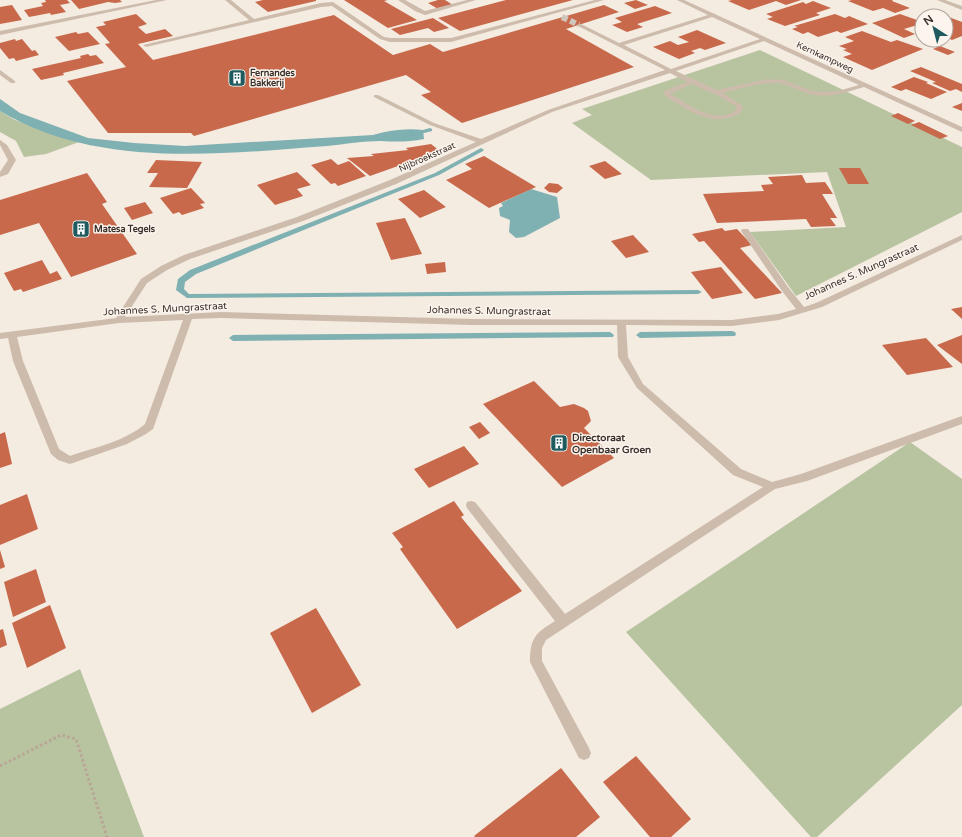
<svg xmlns="http://www.w3.org/2000/svg" width="962" height="837" viewBox="0 0 962 837" font-family="'Varela Round',sans-serif">
	<style>
		.green { fill: #b8c4a0 }
		.water { fill: #7fb0b2 }
		.lines { fill: none; stroke-linecap: round; stroke-linejoin: round }
		.stream { fill: #7fb0b2; fill-rule: evenodd }
		.building { fill: #c8694b }
		.minor-tunnel { stroke: #cfc6bd; stroke-width: 6; stroke-dasharray: 6 3; stroke-linecap: butt }
		.path { stroke: #b9a596; stroke-width: 3; stroke-dasharray: 2.5 2.5; stroke-linecap: butt }
		.minor { fill: #cdbbac; fill-rule: evenodd }
		.labels { text-anchor: middle; stroke-width: 3; stroke-linejoin: round; paint-order: stroke }
		.far-street-label { font-size: 9px; fill: #3b302b; stroke: #fbf5ee }
		.far-poi-label { font-size: 9px; font-weight: bold; fill: #3b302b; stroke: #fbf5ee; text-anchor: start }
		.street-label { font-size: 10px; fill: #3b302b; stroke: #fbf5ee }
		.poi-label { font-size: 10px; font-weight: bold; fill: #3b302b; stroke: #fbf5ee; text-anchor: start }
	</style>
	<rect width="100%" height="100%" fill="#f4ebe1"/>
	<path class="green" d="M760 50 962 147V212L796 296 750 232 846 227 827 172 651 180 572 123 592 115 582 109Z
		M0 111 15 120 79 142 46 154 24 157 16 141 0 132Z
		M910 442 962 479V705L817 837H811L626 632Z
		M80 669 144 837H0V709Z"/>
	<path class="water" d="M0 99 20 113 88 138 134 143 185 146 373 135C390 130 406 128 423 130L424 139C409 142 396 142 381 141 364 141 345 144 327 146 219 154 97 169 0 111Z
		M531 189 557 197 560 218 524 237 516 238 509 232 510 220 500 216 499 208 503 206 501 203Z"/>
	<g class="lines">
		<path class="stream" d="M430 128 432 129V131L412 136 409 134Z
			M481 148 484 150 483 151 439 175 196 274 185 282 184 289 189 294 698 290 702 292 698 294 187 298 176 290 178 279 190 270 435 173Z
			M732 331 735 332 736 334 735 336 640 338 636 335 640 332Z
			M610 332 614 335 613 337 233 341 229 338 233 335Z"/>
	</g>
	<path class="building" d="M45 0H67L70 3 60 5 66 12 51 15 50 13 29 17 24 10 43 6 41 3 46 2Z
		M71 0H120L122 2 115 3 108 2 79 9Z
		M263 0H316V1L268 12 255 2Z
		M344 0H388L384 1 417 20 388 28Z
		M438 0H445L453 5 438 9 428 3Z
		M506 0H573L460 31 438 18Z
		M636 0 648 5 635 9 624 3Z
		M732 0H801L786 5 776 1 749 10 728 1Z
		M852 0H893L892 1 910 8 895 13 883 8 873 11 848 1Z
		M813 1 831 8 816 13 820 15 785 26 767 19 773 17 766 14 803 2 806 4Z
		M12 5 22 20 0 24V7Z
		M604 5 619 12 566 29 634 67 462 123 421 95 431 92 406 75 194 136 191 133H108L67 81 126 67 105 44 110 43 96 27 106 25 103 22 136 14 147 24 138 27 146 34 165 29 173 36 138 44 153 60 334 15 393 55 430 44 443 52Z
		M655 6 672 13 637 24 643 27 627 32 612 25 622 22 615 18Z
		M938 13 962 22V36L952 40 946 37V16H930Z
		M835 14 845 18 849 16 868 24 841 33 837 31 818 37 808 32 803 34 792 29 798 27 794 26Z
		M900 14 917 20 922 18V29L914 26 904 29 915 34 904 38 872 23Z
		M433 18 449 28 434 32 428 28 400 35 391 29Z
		M697 30 726 43 705 50 700 48 691 51 695 53 679 59 653 47 670 41 678 45 689 42 678 37Z
		M862 31 891 42 897 40 923 49 872 70 843 57 852 54 843 50 847 49 839 46 854 41 845 37Z
		M76 32 78 34 88 32 100 44 69 51 55 37Z
		M15 39 16 41 22 39 32 51 35 50 39 55 16 61 14 58 9 59 0 48V43Z
		M940 46 955 52 948 55 933 49Z
		M88 54 90 56 96 55 104 63 63 73 64 75 41 80 32 69 81 58 80 56Z
		M921 67 962 84V92L956 89 950 91 932 83 936 82 910 71Z
		M914 77 928 82 926 83 947 92 931 99 906 89 901 91 891 87Z
		M962 103V111L952 107Z
		M898 113 915 121 908 124 891 116Z
		M919 122 948 136 940 139 911 125Z
		M431 144 440 151 370 176 347 158 374 156 371 154 408 150 406 148Z
		M484 156 536 187 489 208 446 180 472 169 465 164Z
		M331 159 338 165 349 161 366 176 338 186 335 183 331 184 311 165Z
		M156 160 202 162 187 188 149 187 158 173H147Z
		M605 161 622 174 605 179 589 166Z
		M839 168H860L869 184H848Z
		M297 172 311 185 297 189 303 196 275 205 257 185Z
		M87 173 107 202 102 204 137 254 71 277 39 223 0 235V200Z
		M802 175 806 183 825 182 833 194H822L837 218H830L836 226 811 227 806 219 717 223 703 194 764 191 761 185 773 184 768 177Z
		M549 183 558 184 563 188 557 193 549 192 544 188Z
		M191 188 205 203 200 204 204 208 182 215 179 212 173 214 160 198Z
		M424 190 446 207 420 218 398 199Z
		M145 202 153 213 132 220 124 208Z
		M405 218 422 254 391 260 376 223Z
		M722 228 725 231 737 229 752 245 740 248 782 293 755 299 704 241 699 242 692 234Z
		M633 235 649 252 626 258 611 241Z
		M42 260 50 274 57 271 62 279 23 292 21 289 14 291 4 273Z
		M445 262 446 272 427 274 425 264Z
		M721 267 743 293 712 299 691 272Z
		M962 307V319L951 309Z
		M962 335V364L937 345Z
		M926 338 953 367 907 375 882 345Z
		M534 381 560 407 574 404 584 408 588 411 591 421 584 428 614 458 562 487 483 404Z
		M480 422 490 433 479 439 469 427Z
		M5 432 12 464 0 468V434Z
		M464 446 479 464 429 488 414 469Z
		M27 494 38 529 0 545V505Z
		M454 501 464 515 461 517 522 591 457 629 400 549 403 547 392 533Z
		M0 550 5 567 0 569Z
		M36 569 46 602 13 617 4 582Z
		M50 605 66 648 27 668 12 623Z
		M316 608 361 685 312 713 270 633Z
		M3 629 7 645 0 648V630Z
		M636 756 691 819 671 837H650L603 782Z
		M561 768 600 817 576 837H475L474 836Z"/>
	<g class="lines">
		<path class="minor-tunnel" d="M562 17 579 25"/>
		<path class="path" d="M0 766 61 735 76 739 107 837"/>
		<path class="minor" d="M156 0H167L0 35V31Z
			M225 0H231L254 19 321 3 333 2 384 37 390 38H451L595 0H604L451 42H390L380 39 332 6 321 7 146 47 143 45 249 20Z
			M398 0H405L425 11 467 0H476L425 15 415 11Z
			M677 0H684L962 127V132L864 87C844 93 824 100 804 92 795 89 787 84 777 83 759 82 741 89 723 93L740 104 743 108C740 114 737 115 731 117 707 125 685 108 665 96L664 91 687 82 670 73 552 112 396 184 303 221 190 259 167 270 147 283 125 317 221 312 472 319 732 320 778 314 796 309 782 291 741 231 742 229H748L788 287 804 307 816 303 962 235V240L822 307 779 320 732 326 626 325 628 357 643 384 741 469 772 482 801 474 962 416V424L807 481 775 489 546 640 542 648V661L589 748 591 753 589 758 584 760 579 758 530 662C530 637 536 633 555 621L467 508 466 505 467 502 471 501 475 502 565 614 763 487 733 475 637 388 618 357 617 325H472L221 318 192 319 153 429 146 434 127 444 70 464 58 460 51 454 13 361 8 338 0 339V333L116 318 141 279 161 266 184 255 297 217 390 180 476 142 430 125 374 97V95H378L434 123 481 139 548 110 665 70 576 25 581 24 619 43 708 15ZM712 17 760 39 671 69 624 45ZM764 41 859 85 838 91 824 92 812 91 784 80 768 79 717 90 676 71ZM692 84 709 92 715 94 736 106V110C716 126 688 104 670 94ZM183 320 145 424C124 442 95 447 70 456L59 449 23 361 17 337 119 323Z
			M937 0H945L962 6V10Z
			M0 70 15 81V83H11L0 75Z
			M0 140 7 145 16 160 8 174 0 177V172L8 160 0 145Z"/>
	</g>
	<defs>
		<symbol id="building-square" viewBox="-11 -11 22 22"><rect x="-9" y="-9" width="18" height="18" rx="4" fill="#1f5a5e" stroke="#fbf5ee"/><path d="M-4-6H4V6H1V3H-1V6H-4ZM-2.5-4.3h1.7v1.8h-1.7ZM.8-4.3h1.7v1.8H.8ZM-2.5-1h1.7V.8h-1.7ZM.8-1h1.7V.8H.8Z" fill="#fff"/></symbol>
	</defs>
	<g fill-rule="evenodd">
		<use href="#building-square" x="227" y="68" width="20" height="20"/>
		<use href="#building-square" x="71" y="219" width="20" height="20"/>
		<use href="#building-square" x="549" y="433" width="20" height="20"/>
	</g>
	<g class="labels">
		<g class="far-street-label">
			<text transform="translate(825 57) rotate(25)" y="3">Kernkampweg</text>
			<text transform="translate(427 157) rotate(-24)" y="3">Nijbroekstraat</text>
		</g>
		<g class="far-poi-label">
			<text x="250" y="76">Fernandes<tspan x="250" dy="10">Bakkerij</tspan></text>
			<text x="94" y="232">Matesa Tegels</text>
		</g>
		<g class="street-label">
			<text transform="translate(861 271) rotate(-24)" y="4">Johannes S. Mungrastraat</text>
			<text transform="translate(165 308) rotate(-3)" y="4">Johannes S. Mungrastraat</text>
			<text transform="translate(489 310) rotate(1)" y="4">Johannes S. Mungrastraat</text>
		</g>
		<g class="poi-label">
			<text x="572" y="441">Directoraat<tspan x="572" dy="12">Openbaar Groen</tspan></text>
		</g>
	</g>
	<g transform="translate(934 28) rotate(324)"><circle r="19" fill="#fbf5ee" stroke="#aea6a0"/>
	<path d="M0-3L7 15L0 10L-7 15Z" fill="#1f5a5e"/>
	<text y="-6" font-size="11" font-weight="bold" text-anchor="middle" fill="#3b302b">N</text>
	</g>
</svg>
